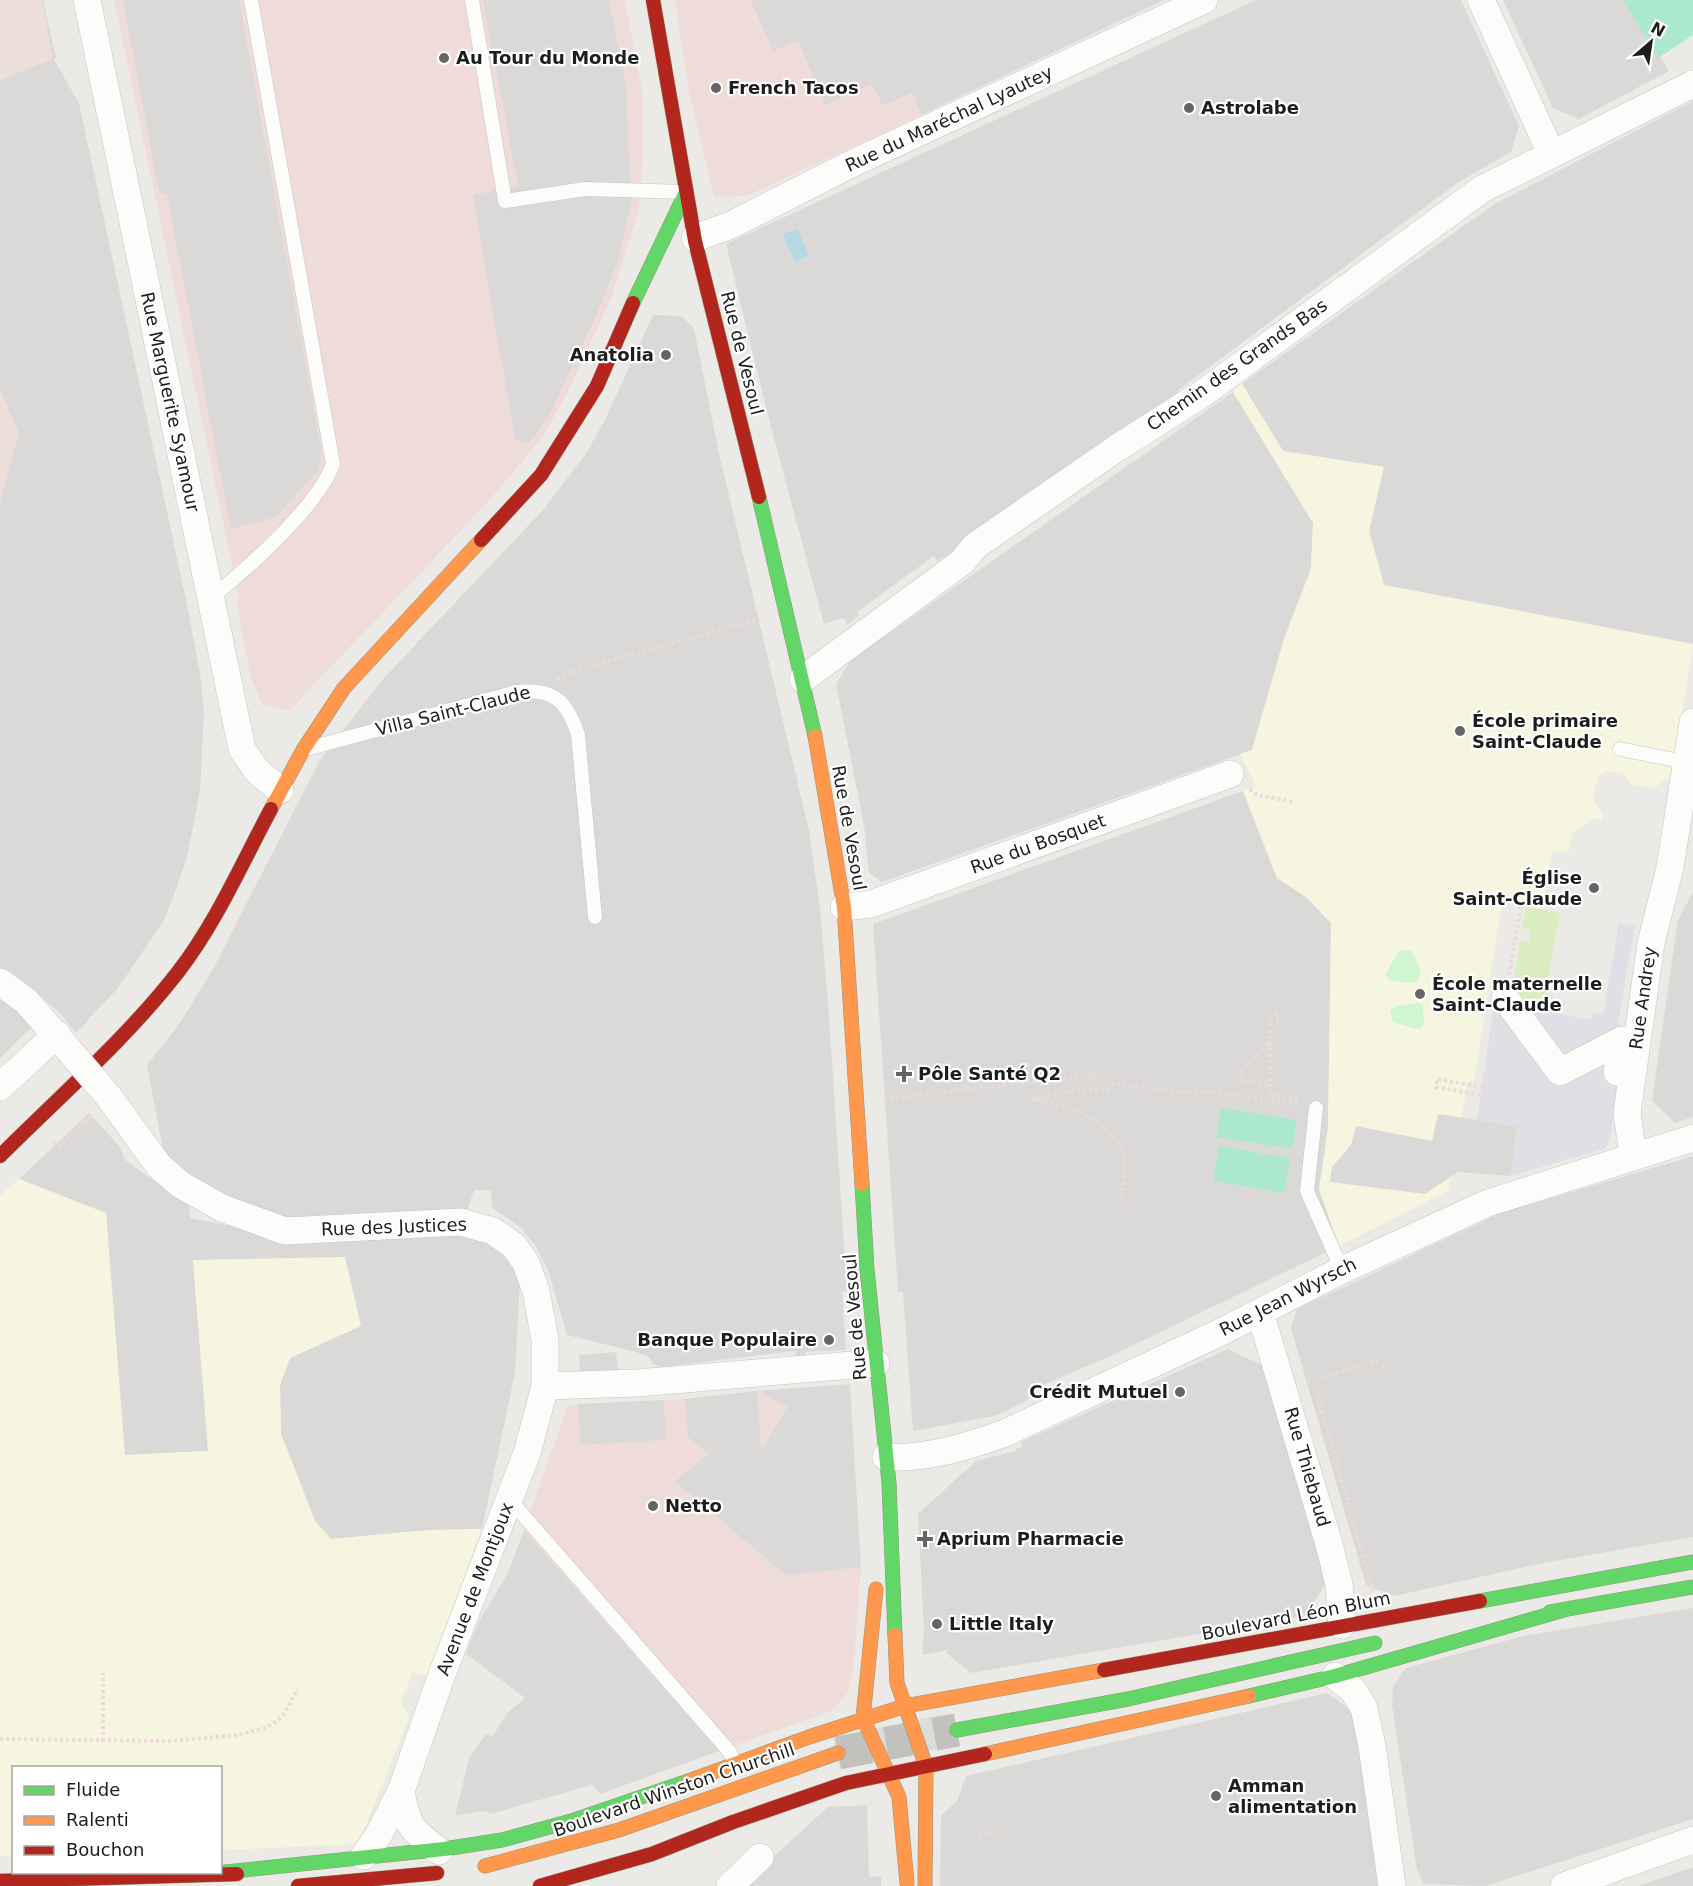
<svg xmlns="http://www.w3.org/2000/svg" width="1693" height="1886" viewBox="0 0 1693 1886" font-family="'DejaVu Sans',sans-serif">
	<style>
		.residential { fill: #dbd9d7 }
		.commercial { fill: #efdcd9 }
		.education { fill: #f6f6e0 }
		.military { fill: #ecded8 }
		.grass { fill: #d9edc1 }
		.park { fill: #d0f6d0 }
		.pitch { fill: #ace8ce }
		.parking { fill: #dad9d8 }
		.plaza { fill: #e0dfe5 }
		.water { fill: #b5dae3 }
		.pier { fill: #dcdcda }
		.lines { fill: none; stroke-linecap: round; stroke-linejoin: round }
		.primary-tunnel { stroke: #c3c1be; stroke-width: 33; stroke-dasharray: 33 16; stroke-linecap: butt }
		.lane-casing { stroke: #c4c4c2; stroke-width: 15 }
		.street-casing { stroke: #c4c4c2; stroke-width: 28 }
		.fast-casing { stroke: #95967d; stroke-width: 15 }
		.slow-casing { stroke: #95967d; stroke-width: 15 }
		.jam-casing { stroke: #95967d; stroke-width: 15 }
		.path { stroke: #ebdad8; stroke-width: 4; stroke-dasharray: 3 3; stroke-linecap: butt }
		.lane { stroke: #fcfcfb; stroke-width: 14 }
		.street { stroke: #fcfcfb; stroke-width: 27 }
		.fast { stroke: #63d668; stroke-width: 14 }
		.slow { stroke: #ff974d; stroke-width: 14 }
		.jam { stroke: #b3261e; stroke-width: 14 }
		.street-bridge-casing { stroke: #c4c4c2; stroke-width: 28; stroke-linecap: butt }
		.street-bridge { stroke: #fcfcfb; stroke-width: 27 }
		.poi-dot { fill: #656563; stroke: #fff; stroke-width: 2 }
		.labels { text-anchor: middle; stroke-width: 4.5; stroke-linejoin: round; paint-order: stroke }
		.poi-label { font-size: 18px; font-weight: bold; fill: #1d1d1d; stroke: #fff; text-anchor: start }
		.street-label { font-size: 18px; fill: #1d1d1d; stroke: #fff }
	</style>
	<rect width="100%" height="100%" fill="#eceae6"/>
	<path class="residential" d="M0 0H43L56 58 54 60 79 103 186 600 200 673 204 713 200 791 187 857 176 889 164 920 118 988 76 1033 61 1014 20 979 0 967Z
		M750 0H1164L921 115 912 93 883 106 871 85 825 106 798 41 773 51Z
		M1256 0H1461L1519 126 1511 152 1460 181 1177 391 1178 393 938 561 934 556 858 611V616L847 625 844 618 824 624 769 420 726 244Z
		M1503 0H1625L1669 71 1579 119 1553 108Z
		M1693 101V644L1384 585 1369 531 1383 467 1283 451 1242 384 1493 205Z
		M653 315 681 316 694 328 720 458 809 830 820 908 828 1001 847 1291 842 1292 846 1350 806 1352 805 1355 796 1356 795 1351 660 1367 651 1363V1358L636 1352 567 1335 548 1270 535 1245 520 1227 492 1208 491 1190H474L467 1211 284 1222 249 1210 173 1167 164 1155 152 1092 147 1065 178 1026 212 971 320 760 383 679 543 510 585 455 604 422Z
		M1233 392 1313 523 1311 569 1284 639 1252 750 882 882 869 873 864 825 836 684 851 660Z
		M1243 791 1277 878 1306 897 1331 923 1328 1129 1319 1189 1339 1246 1115 1354 1027 1392 1029 1399 999 1415 913 1431 903 1292H898L873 924Z
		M1693 892V1117L1675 1123 1652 1101 1678 920Z
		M0 990 36 1023 0 1058Z
		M89 1113 120 1147 125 1160 156 1182 189 1198 190 1218 287 1237 462 1233 486 1236 516 1266 520 1281 515 1373 482 1529 430 1530 331 1539 315 1521 281 1434 280 1385 290 1358 361 1325 193 1260 209 1451 124 1455 106 1214 19 1179Z
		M1693 1156V1537L1538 1564 1394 1596 1366 1585 1291 1328 1297 1309 1501 1213Z
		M1228 1349 1263 1366 1326 1583 1306 1615 1212 1637 1210 1632 971 1673 946 1653 948 1650 922 1655 924 1631 918 1514 976 1461 1016 1451V1448L1022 1447 1021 1442Z
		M850 1384 861 1567 786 1576 674 1481 709 1453 761 1451 787 1407 757 1391Z
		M524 1530 719 1751 600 1794 592 1785 491 1814 484 1811 455 1816 469 1758 486 1734 493 1736 506 1714 525 1698 466 1654 478 1623 508 1573Z
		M1693 1608V1819L1486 1886 1424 1884 1417 1870 1392 1705 1393 1687 1406 1668 1523 1636Z
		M1327 1693 1355 1713 1378 1886H940L941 1815 957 1801 966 1776Z
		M867 1805 869 1877 881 1876V1886H741L828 1807Z
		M1693 1867V1886H1638Z"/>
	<path class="commercial" d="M114 0H625L643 97V148L639 210 611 298 570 388 543 437 488 502 289 711 262 704 251 677 236 601 239 598Z
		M675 0H750L773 51 798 41 825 106 872 84 883 106 912 93 921 115 747 196 714 197 689 91Z
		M757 1391 787 1407 761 1451 709 1453 674 1482 786 1576 861 1567 853 1673 847 1694 832 1711 719 1751 524 1530 568 1405 685 1399Z"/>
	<path class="education" d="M1242 384 1283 451 1384 467 1369 531 1384 585 1693 644 1671 776 1654 788 1631 784 1622 773 1607 771 1597 777 1593 802 1603 813 1602 820 1593 818 1573 832 1568 853 1552 851 1541 910 1502 901 1474 1082H1468L1448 1191 1339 1246 1319 1189 1328 1129 1331 923 1306 897 1277 878 1243 791 1256 786 1240 754 1252 750 1284 639 1311 569 1313 523 1233 392Z
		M19 1179 106 1213 125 1455 208 1451 193 1260 345 1257 361 1326 290 1358 280 1385 281 1434 315 1521 331 1539 430 1530 482 1529 427 1675 412 1673 401 1701 409 1718 358 1844 221 1850 220 1768H14L13 1856H0V1196Z"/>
	<path class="military" d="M0 0H42L53 59 0 80Z
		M0 389 19 433 0 502Z"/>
	<path class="grass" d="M1526 906 1560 913 1543 1005 1511 999 1520 941 1529 942 1531 930 1522 928Z"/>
	<path class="park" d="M1403 950 1412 951 1421 972 1416 983 1392 981 1385 975 1399 951Z
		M1417 1003 1423 1005 1424 1024 1421 1028 1416 1029 1393 1022 1390 1011 1397 1006Z"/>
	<path class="pitch" d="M1623 0H1693V35L1658 58Z
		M1221 1108 1297 1120 1292 1149 1216 1137Z
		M1219 1146 1290 1158 1284 1193 1213 1181Z"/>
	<path class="parking" d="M123 0H239L321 448 319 470 276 517 231 529 167 195 159 193Z
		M483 0H609L626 86 631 204 617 264 597 314 550 413 529 443 515 440 473 195 518 186Z
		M1320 1044 1328 1045 1324 1100 1317 1099Z
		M1438 1114 1518 1126 1510 1176 1458 1172 1425 1194 1330 1182 1332 1167 1351 1145 1356 1126 1432 1141Z
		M616 1352 618 1370 580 1373 579 1355Z
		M757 1391 761 1451 709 1453 688 1437 685 1399Z
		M664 1400 666 1440 581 1445 578 1404Z"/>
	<path class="plaza" d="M1619 923 1635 926 1618 1023 1626 1033 1610 1140 1606 1148 1510 1176 1518 1127 1477 1120 1495 997 1554 1006 1555 1013 1580 1018 1589 1019 1594 1013 1603 1014Z"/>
	<path class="water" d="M797 228 809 256 795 262 783 235Z"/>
	<path class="pier" d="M950 1713 957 1745 840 1768 833 1737Z"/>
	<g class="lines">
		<path class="primary-tunnel" d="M838 1753 957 1730"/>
		<defs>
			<path id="lane" d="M472 0 505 201 585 189 686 192
				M212 597C247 569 319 505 333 464L251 0
				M310 748 516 692C553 688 567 700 578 735L595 917
				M1620 749 1685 762
				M1316 1108 1307 1191 1342 1270
				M510 1500 729 1751 736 1764"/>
			<path id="street" d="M87 0 242 749 257 771 280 790
				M1481 0 1551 153
				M695 238 731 225 849 165 1204 0
				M803 679 962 562 975 546 1117 448 1202 394 1482 189 1693 84
				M844 907 871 904 1230 774
				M0 982 26 1001 68 1049
				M1505 998 1560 1072 1622 1040 1617 1072
				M0 1087 57 1034
				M109 1097 159 1166 181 1185 222 1208 285 1231 461 1222 493 1231 514 1246 526 1263 536 1291 545 1340V1386L527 1453 441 1677 401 1791
				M1633 1155 1627 1113 1651 943 1670 868 1693 722
				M1260 1312 1329 1544 1339 1584 1342 1625
				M545 1386 637 1383 876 1363
				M886 1457C927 1459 965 1447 1003 1434L1223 1331 1342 1270 1488 1203 1693 1138
				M1335 1676 1353 1690 1364 1708 1372 1746 1392 1886
				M364 1856 379 1834 401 1791C407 1827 411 1829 439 1851
				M730 1886 760 1857
				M1564 1886 1693 1840"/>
			<path id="fast" d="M633 303 686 192
				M759 497 815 736
				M862 1184 867 1269 889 1483 895 1635
				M1480 1601 1693 1562
				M1550 1612 1693 1587
				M1249 1696 1335 1676 1571 1608
				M957 1730 1128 1699 1375 1643
				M216 1873 444 1849 502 1840 571 1821 688 1781"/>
			<path id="slow" d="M815 736 844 907 862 1184
				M271 809 303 750 344 688 481 540
				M876 1589 863 1718 899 1797 907 1883
				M895 1635 897 1683 926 1766 925 1886
				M985 1754 1249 1696
				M688 1781 809 1737 905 1706 1104 1670
				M485 1866 619 1830 838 1753"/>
			<path id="jam" d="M653 0 695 241 759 497
				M481 540 541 475 597 386 633 303
				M0 1156C60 1096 126 1039 178 972 216 923 242 863 271 809
				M1104 1670 1480 1601
				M0 1881 237 1874
				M298 1886 437 1873
				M540 1886 652 1854 733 1822 846 1783 985 1754"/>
		</defs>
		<use href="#lane" class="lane-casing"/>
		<use href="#street" class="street-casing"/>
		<use href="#fast" class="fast-casing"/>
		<use href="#slow" class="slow-casing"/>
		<use href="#jam" class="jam-casing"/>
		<path class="path" d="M617 0 637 110 636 174
			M557 679 574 671 759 619
			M1250 789 1257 795 1294 802
			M1509 975 1521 905
			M1275 1013H1279V1021H1270V1095L1299 1100
			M1269 1045 1242 1068 1241 1081 1270 1084
			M1110 1089 1072 1091 1033 1099C1067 1108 1109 1117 1124 1155 1127 1164 1121 1194 1120 1205
			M1480 1095 1436 1087 1437 1079 1482 1087
			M884 1099 1094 1074 1095 1080 1180 1093 1216 1092 1298 1105
			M54 1143 58 1147 92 1115
			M1307 1382 1373 1362 1389 1368
			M1317 1393 1373 1591
			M0 1739 170 1741 238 1735 266 1728 282 1717 298 1689
			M103 1741V1673
			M979 1836 993 1833 1002 1840"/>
		<use href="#lane" class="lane"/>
		<use href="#street" class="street"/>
		<use href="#fast" class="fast"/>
		<use href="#slow" class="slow"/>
		<use href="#jam" class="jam"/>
		<defs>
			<path id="street-bridge" d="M68 1049 109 1097"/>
		</defs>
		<use href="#street-bridge" class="street-bridge-casing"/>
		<use href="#street-bridge" class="street-bridge"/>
	</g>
	<g class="poi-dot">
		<circle cx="444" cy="58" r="6"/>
		<circle cx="716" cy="88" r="6"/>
		<circle cx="1189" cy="108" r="6"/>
		<circle cx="666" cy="355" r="6"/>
		<circle cx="1460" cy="731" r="6"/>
		<circle cx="1594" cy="888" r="6"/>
		<circle cx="1420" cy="994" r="6"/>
		<path d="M901 1065h6v6h6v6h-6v6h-6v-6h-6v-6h6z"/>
		<circle cx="829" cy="1340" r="6"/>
		<circle cx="1180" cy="1392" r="6"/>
		<circle cx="653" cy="1506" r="6"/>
		<path d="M922 1530h6v6h6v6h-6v6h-6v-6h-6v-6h6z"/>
		<circle cx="937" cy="1624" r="6"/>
		<circle cx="1216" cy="1796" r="6"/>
	</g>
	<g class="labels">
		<g class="poi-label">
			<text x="456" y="64">Au Tour du Monde</text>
			<text x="728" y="94">French Tacos</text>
			<text x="1201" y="114">Astrolabe</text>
			<text x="654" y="361" text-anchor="end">Anatolia</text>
			<text x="1472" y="727">École primaire<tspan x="1472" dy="21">Saint-Claude</tspan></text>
			<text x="1582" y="884" text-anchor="end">Église<tspan x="1582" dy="21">Saint-Claude</tspan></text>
			<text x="1432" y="990">École maternelle<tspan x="1432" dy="21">Saint-Claude</tspan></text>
			<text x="918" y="1080">Pôle Santé Q2</text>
			<text x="817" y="1346" text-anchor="end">Banque Populaire</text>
			<text x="1168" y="1398" text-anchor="end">Crédit Mutuel</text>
			<text x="665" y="1512">Netto</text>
			<text x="937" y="1545">Aprium Pharmacie</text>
			<text x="949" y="1630">Little Italy</text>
			<text x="1228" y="1792">Amman<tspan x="1228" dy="21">alimentation</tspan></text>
		</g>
		<g class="street-label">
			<text transform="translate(949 119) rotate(-25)" y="6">Rue du Maréchal Lyautey</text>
			<text transform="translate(742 353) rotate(76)" y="6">Rue de Vesoul</text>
			<text transform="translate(1237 365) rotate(-35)" y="6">Chemin des Grands Bas</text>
			<text transform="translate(170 402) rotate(78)" y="6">Rue Marguerite Syamour</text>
			<text transform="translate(453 711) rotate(-14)" y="6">Villa Saint-Claude</text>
			<text transform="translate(849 828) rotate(80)" y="6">Rue de Vesoul</text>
			<text transform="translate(1038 844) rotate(-20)" y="6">Rue du Bosquet</text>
			<text transform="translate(1643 998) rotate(-82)" y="6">Rue Andrey</text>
			<text transform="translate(394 1227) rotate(-2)" y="6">Rue des Justices</text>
			<text transform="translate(1288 1297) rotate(-27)" y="6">Rue Jean Wyrsch</text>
			<text transform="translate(855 1317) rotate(-95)" y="6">Rue de Vesoul</text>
			<text transform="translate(1307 1467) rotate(74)" y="6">Rue Thiebaud</text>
			<text transform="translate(475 1589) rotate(-69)" y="6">Avenue de Montjoux</text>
			<text transform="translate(1296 1616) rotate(-11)" y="6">Boulevard Léon Blum</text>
			<text transform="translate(674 1790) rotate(-19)" y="6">Boulevard Winston Churchill</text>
		</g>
	</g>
	<rect x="12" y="1766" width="210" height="108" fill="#ffffff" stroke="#a5a5a5" stroke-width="1.5"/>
	<rect x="24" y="1786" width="30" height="9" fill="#63d668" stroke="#a5a5a5" stroke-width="1.5"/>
	<text x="66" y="1796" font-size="18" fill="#1d1d1d">Fluide</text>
	<rect x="24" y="1816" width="30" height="9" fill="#ff974d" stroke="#a5a5a5" stroke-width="1.5"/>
	<text x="66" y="1826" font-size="18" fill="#1d1d1d">Ralenti</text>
	<rect x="24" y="1846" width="30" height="9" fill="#b3261e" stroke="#a5a5a5" stroke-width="1.5"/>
	<text x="66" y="1856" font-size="18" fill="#1d1d1d">Bouchon</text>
	<g transform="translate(1651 42) rotate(29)" stroke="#ffffff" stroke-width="4.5" paint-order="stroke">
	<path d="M0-4.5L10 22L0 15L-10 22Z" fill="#1d1d1d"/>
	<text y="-9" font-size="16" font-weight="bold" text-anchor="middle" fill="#1d1d1d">N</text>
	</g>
</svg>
